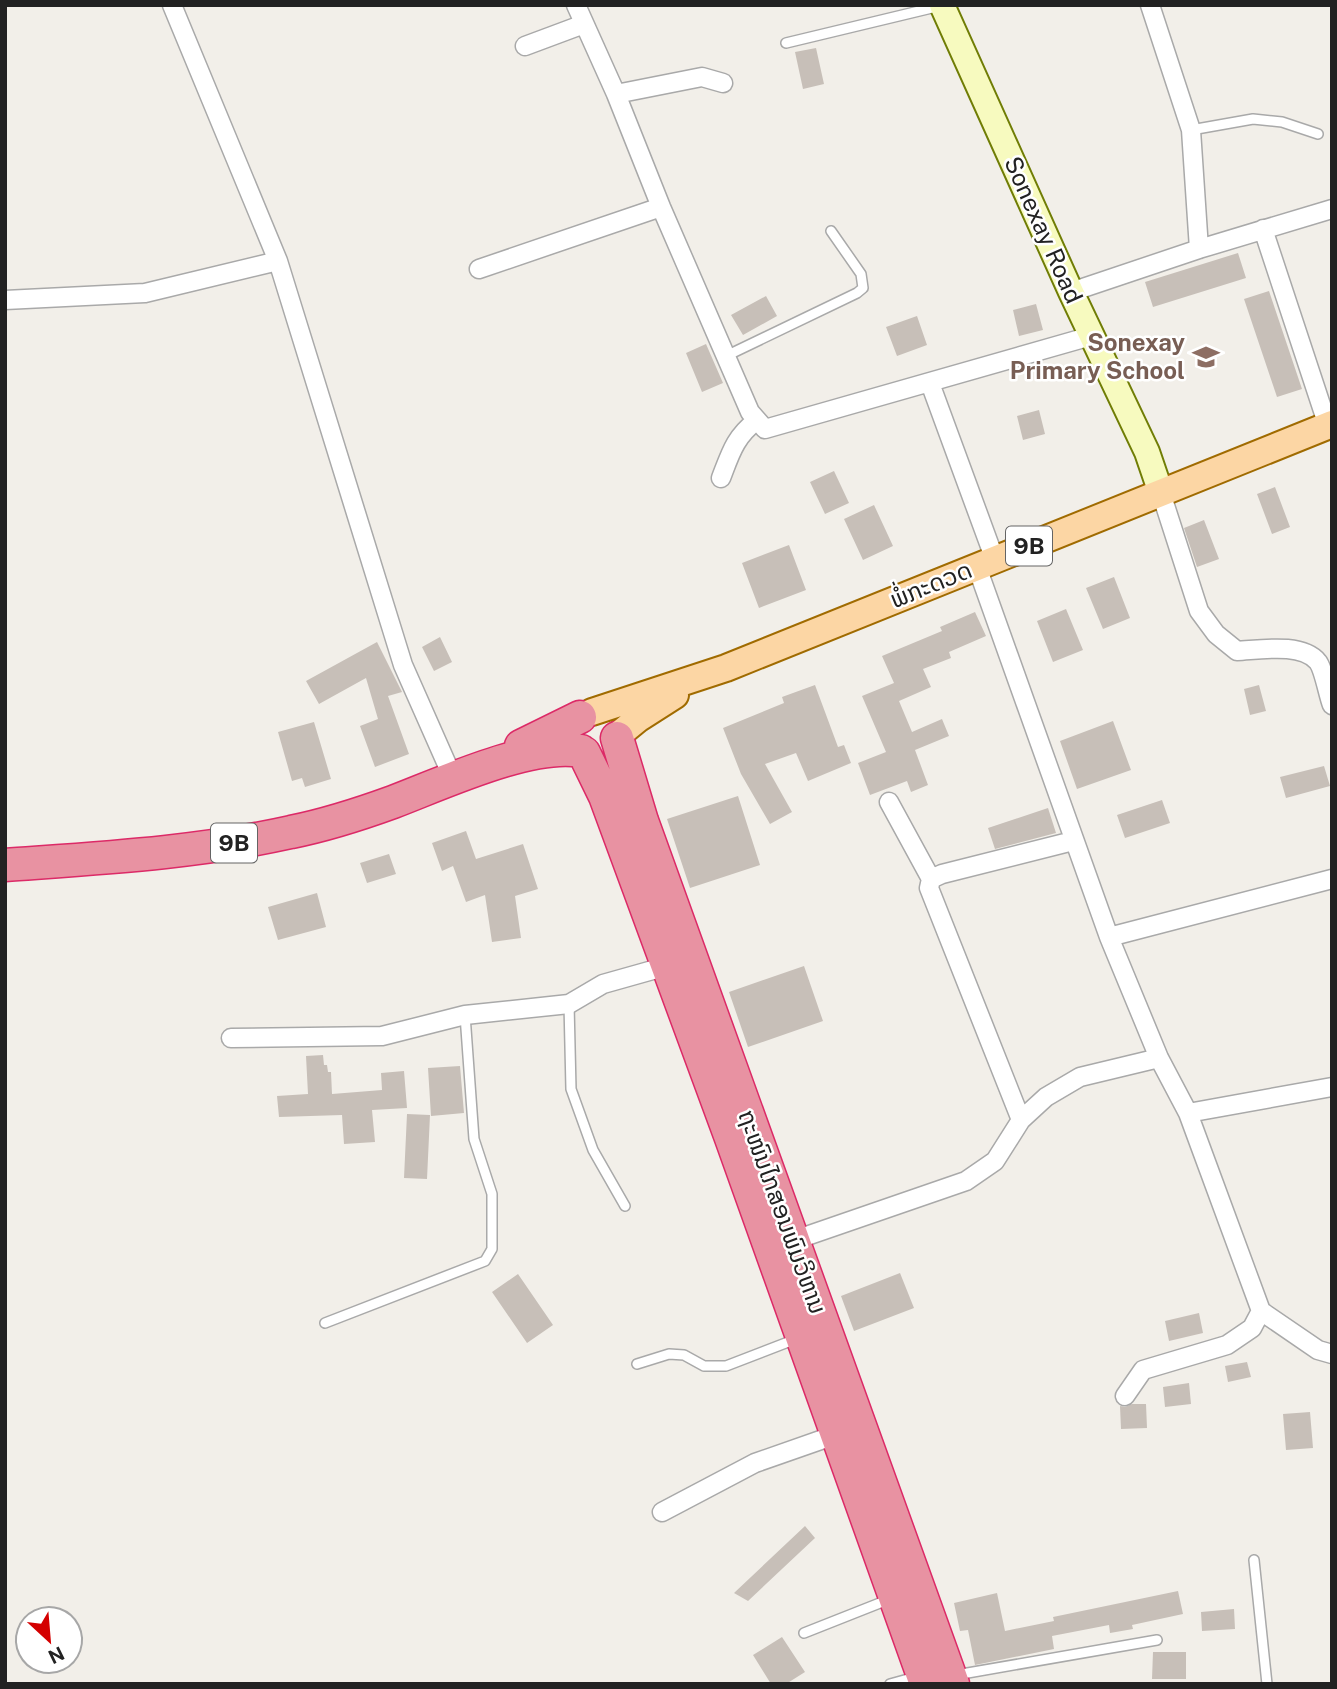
<svg xmlns="http://www.w3.org/2000/svg" width="1337" height="1689" viewBox="0 0 1337 1689" font-family="'Public Sans','Noto Sans Lao',sans-serif">
	<style>
		.building { fill: #c7bfb8 }
		.lines { fill: none; stroke-linecap: round; stroke-linejoin: round }
		.lane-casing { stroke: #a9a9a9; stroke-width: 12 }
		.street-casing { stroke: #a9a9a9; stroke-width: 21 }
		.secondary-casing { stroke: #707d05; stroke-width: 28 }
		.primary-casing { stroke: #a06b00; stroke-width: 30 }
		.highway-casing { stroke: #dc2a67; stroke-width: 35 }
		.lane { stroke: #fff; stroke-width: 9 }
		.street { stroke: #fff; stroke-width: 18 }
		.secondary { stroke: #f7fabf; stroke-width: 24 }
		.primary { stroke: #fcd6a4; stroke-width: 26 }
		.highway { stroke: #e892a2; stroke-width: 32 }
		.labels { text-anchor: middle; stroke-width: 5; stroke-linejoin: round; paint-order: stroke }
		.shield { fill: #fff; stroke: #646464; stroke-width: 2 }
		.shield-label { font-size: 23px; font-weight: bold; fill: #222 }
		.street-label { font-size: 24px; fill: #222; stroke: #fff }
		.education-label { font-size: 24px; font-weight: bold; fill: #785e54; stroke: #fff; text-anchor: end }
	</style>
	<rect width="100%" height="100%" fill="#f2efe9"/>
	<path class="building" d="M816 48 824 84 803 89 795 52Z
		M1238 253 1246 278 1153 307 1145 282Z
		M1269 291 1302 389 1277 397 1244 299Z
		M766 296 777 316 743 335 731 315Z
		M1036 304 1043 330 1019 336 1013 310Z
		M917 316 927 345 897 356 886 327Z
		M706 344 723 383 702 392 686 353Z
		M1039 410 1045 434 1023 440 1017 416Z
		M834 471 849 503 825 514 810 482Z
		M1275 487 1290 527 1272 534 1257 494Z
		M874 505 893 546 863 560 844 519Z
		M1204 520 1219 559 1197 567 1184 528Z
		M789 545 806 590 759 608 742 563Z
		M1114 577 1130 618 1103 629 1086 588Z
		M1066 609 1083 650 1053 662 1037 621Z
		M975 612 986 636 949 652 951 658 923 669 931 687 899 701 912 732 942 719 949 736 915 750 928 785 911 792 907 781 870 795 858 763 886 752 862 696 894 683 882 656 942 631 940 627Z
		M440 637 452 662 434 671 422 647Z
		M377 642 402 692 388 696 409 754 375 767 360 726 378 719 366 678 319 704 306 681Z
		M815 685 838 747 844 745 851 763 808 781 796 753 765 764 792 812 770 824 741 774 723 728 784 703 782 697Z
		M1259 685 1266 711 1250 715 1244 689Z
		M1113 721 1131 770 1077 789 1060 741Z
		M314 722 331 779 305 787 302 778 292 781 278 732Z
		M1324 766 1330 786 1286 798 1280 777Z
		M738 796 760 865 690 888 667 819Z
		M1162 800 1170 823 1125 838 1117 815Z
		M1048 808 1056 833 995 849 988 828Z
		M466 831 476 859 523 844 538 889 515 896 521 938 492 942 485 895 466 902 453 866 442 871 432 843Z
		M389 854 396 874 367 883 360 863Z
		M317 893 326 927 278 940 268 907Z
		M804 966 823 1021 748 1047 729 992Z
		M323 1055 324 1065H327L328 1072H331L332 1094 382 1090 381 1073 404 1071 407 1108 372 1110 375 1142 344 1144 342 1115 279 1117 277 1096 308 1094 306 1056Z
		M460 1066 464 1113 431 1116 428 1068Z
		M407 1114 430 1115 427 1179 404 1178Z
		M900 1273 914 1308 854 1331 841 1296Z
		M518 1274 553 1325 527 1343 492 1292Z
		M1199 1313 1203 1333 1169 1341 1165 1321Z
		M1247 1362 1251 1377 1228 1382 1225 1366Z
		M1189 1383 1191 1404 1165 1407 1163 1387Z
		M1132 1404H1146L1147 1428 1121 1429 1120 1406 1125 1407Z
		M1310 1412 1313 1448 1286 1450 1283 1414Z
		M805 1526 815 1538 748 1601 734 1593Z
		M1178 1591 1183 1614 1132 1625 1133 1629 1110 1633 1109 1625 1052 1636 1054 1649 975 1665 968 1630 960 1631 954 1603 997 1593 1005 1631 1054 1621 1053 1617Z
		M1234 1609 1235 1629 1202 1631 1201 1612Z
		M782 1637 805 1672 786 1684H771L753 1655Z
		M1153 1652H1186V1679H1152Z"/>
	<g class="lines">
		<defs>
			<path id="lane" d="M786 43 940 6
				M1191 130 1253 119 1282 122 1318 134
				M726 356 857 293 863 288 861 274 831 231
				M569 1004 571 1089 593 1150 625 1206
				M325 1323 485 1261 492 1249V1194L474 1139 465 1015
				M637 1364 669 1354 684 1355 704 1366H726L796 1339
				M1254 1560 1267 1684
				M804 1633 890 1599
				M956 1675 1157 1640
				M890 1684 919 1676"/>
			<path id="street" d="M172 5 278 261 403 665 453 778
				M576 5 616 94 661 207 750 412 765 429 1091 336
				M1150 5 1191 130 1199 249
				M525 46 584 24
				M616 94 702 77 723 83
				M1263 229 1328 426
				M479 269 661 207
				M1071 292 1199 249 1332 209
				M5 300 145 293 278 261
				M930 383 995 560
				M721 478C731 452 735 437 757 420
				M1161 493 1199 611 1216 634 1237 651C1259 650 1302 642 1318 662 1324 670 1328 695 1332 705
				M977 567 1109 937 1159 1058 1188 1113 1261 1311 1318 1350 1332 1354
				M889 802 931 879
				M1109 937 1332 879
				M231 1038 382 1036 465 1015 569 1004 603 984 667 966
				M1188 1113 1332 1087
				M1021 1120 929 888 931 879 942 874 1073 841
				M792 1241 966 1181 995 1161 1021 1120 1046 1097 1080 1077 1159 1058
				M1125 1396 1143 1370 1227 1345 1252 1328 1261 1311
				M662 1512 755 1463 835 1435"/>
			<path id="secondary" d="M942 5 1071 292 1147 452 1161 493"/>
			<path id="primary" d="M592 712 726 668 1332 424
				M617 736 639 718 675 695"/>
			<path id="highway" d="M617 738 642 821 953 1684
				M521 746 580 717
				M584 753 605 796 731 1138 926 1684
				M5 865C101 858 197 853 291 832 326 825 360 814 393 802 443 783 531 742 581 751"/>
		</defs>
		<use href="#lane" class="lane-casing"/>
		<use href="#street" class="street-casing"/>
		<use href="#secondary" class="secondary-casing"/>
		<use href="#primary" class="primary-casing"/>
		<use href="#highway" class="highway-casing"/>
		<use href="#lane" class="lane"/>
		<use href="#street" class="street"/>
		<use href="#secondary" class="secondary"/>
		<use href="#primary" class="primary"/>
		<use href="#highway" class="highway"/>
	</g>
	<defs>
		<symbol id="school-bare" viewBox="-9 -9 18 18"><path d="M0-5L7-2L0 1L-7-2ZM-4 1L0 2.5L4 1V4Q0 6-4 4Z" fill="#8d6e63" stroke="#fff" stroke-width="2.5" paint-order="stroke"/></symbol>
	</defs>
	<g fill-rule="evenodd">
		<use href="#school-bare" x="1187" y="338" width="38" height="38"/>
	</g>
	<g class="labels">
		<g class="shield">
			<rect x="1006" y="526.5" width="46" height="39" rx="5"/>
			<rect x="211" y="823.5" width="46" height="39" rx="5"/>
		</g>
		<g class="shield-label">
			<text x="1029" y="554">9B</text>
			<text x="234" y="851">9B</text>
		</g>
		<g class="street-label">
			<text transform="translate(1043 230) rotate(66)" y="8">Sonexay Road</text>
			<text transform="translate(931 585) rotate(-22)" y="8">ພໍ່ກະດວດ</text>
			<text transform="translate(782 1212) rotate(70)" y="8">ຖະໜົນໄກສອນພົມວິຫານ</text>
		</g>
		<g class="education-label">
			<text x="1185" y="351">Sonexay<tspan x="1185" dy="28">Primary School</tspan></text>
		</g>
	</g>
	<rect width="1337" height="1689" fill="none" stroke="#222222" stroke-width="14"/>
	<g transform="translate(49 1640) rotate(154)"><circle r="33" fill="#ffffff" stroke="#a7a7a7" stroke-width="2"/>
	<path d="M0-5L12 26L0 18L-12 26Z" fill="#d40000"/>
	<text y="-10" font-size="19" font-weight="bold" text-anchor="middle" fill="#222222">N</text>
	</g>
</svg>
